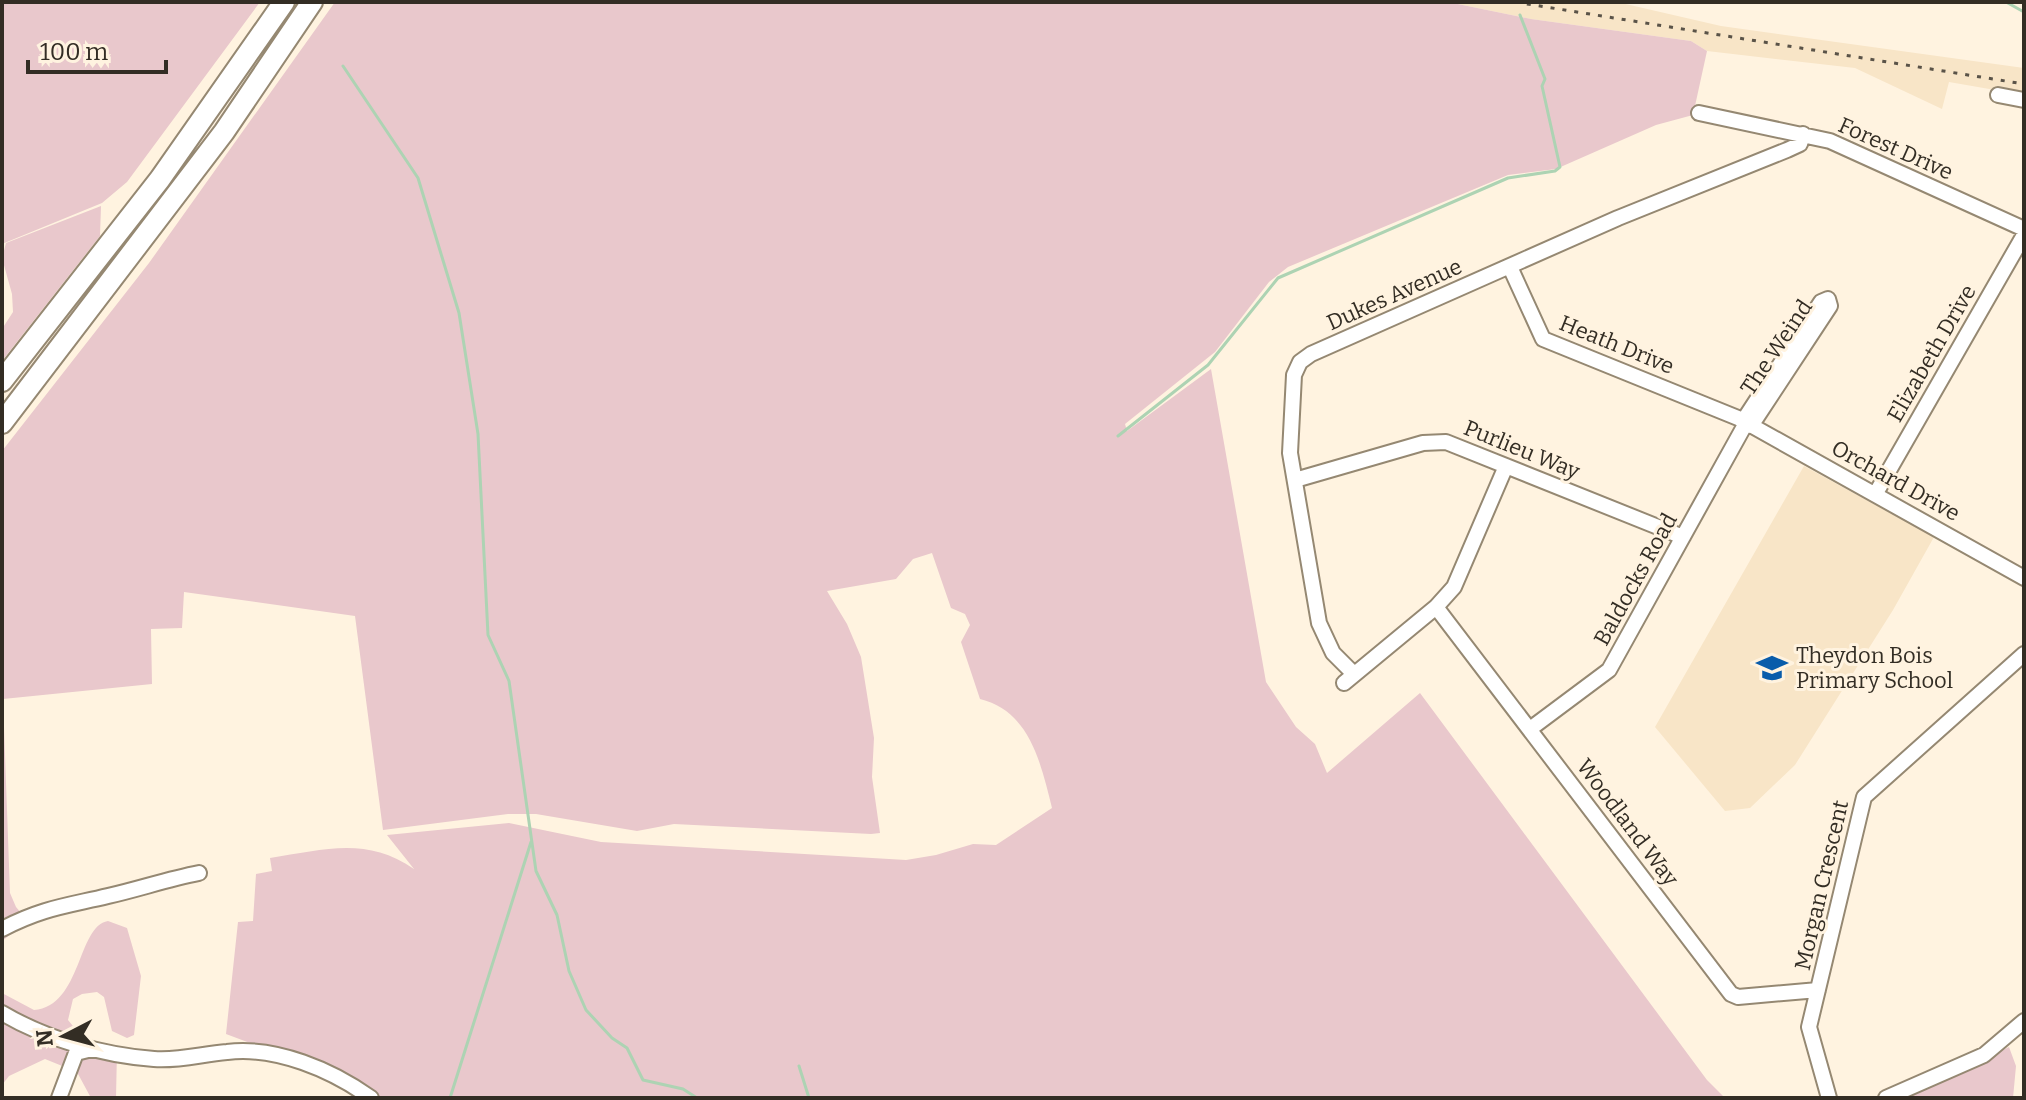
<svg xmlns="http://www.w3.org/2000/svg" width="2026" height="1100" viewBox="0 0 2026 1100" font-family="Bitter,serif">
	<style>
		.built { fill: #f8e5c7 }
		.green { fill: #e9c8cc }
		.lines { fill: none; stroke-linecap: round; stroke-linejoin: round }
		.stream { stroke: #add3b3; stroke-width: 3 }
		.minor-casing { stroke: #958872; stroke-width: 18 }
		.highway-casing { stroke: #958872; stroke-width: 24 }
		.minor { stroke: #fff; stroke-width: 14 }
		.highway { stroke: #fff; stroke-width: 20 }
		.rail { stroke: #5a5348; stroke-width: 3; stroke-dasharray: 4 8; stroke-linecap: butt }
		.labels { text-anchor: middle; stroke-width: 6; stroke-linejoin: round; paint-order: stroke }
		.street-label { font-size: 22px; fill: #332d24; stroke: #fff3e0 }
		.poi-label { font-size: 22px; fill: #332d24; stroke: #fff3e0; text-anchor: start }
	</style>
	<rect width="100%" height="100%" fill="#fff3e0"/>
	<path class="built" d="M1448 2H1617L1721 26 2024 68V95L1949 82 1942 109 1855 68 1707 51 1691 41 1531 19Z
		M1804 466 1934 537 1893 610 1795 765 1750 808 1725 811 1655 727Z"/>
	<path class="green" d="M2 2H260L127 182 102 203 2 244Z
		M335 2H1448L1531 19 1691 41 1707 51 1693 115 1656 125 1556 169 1508 175 1288 267 1269 282 1215 352 1125 424 1127 431 1211 369 1266 682 1296 727 1315 744 1327 773 1420 693 1707 1080 1725 1098H379L357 1083 226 1034 238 922 253 921 256 874 272 871 270 858C324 850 366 836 414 869L387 835 509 823 601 842 906 860 936 855 973 844 996 845 1052 808C1041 764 1030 711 980 699L961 642 970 625 965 614 951 608 932 553 913 559 896 579 827 591 847 624 861 657 874 738 872 777 880 833 871 834 674 824 637 831 536 814H508L383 830 355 616 184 592 182 628 151 629 152 684 3 699 10 893 16 907 28 921 2 941V451L149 263Z
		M101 206 100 236 2 361V329L13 312 12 294 2 258 6 243Z
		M108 921 127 928 141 976 134 1035 127 1038 112 1031 104 997 97 992 82 994 73 999 68 1020 82 1037 117 1050 116 1098H91L77 1072 45 1059 9 1076 2 1085V993L34 1010C82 1006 77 926 108 921Z
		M2009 1047 2016 1066 2013 1098H1908Z"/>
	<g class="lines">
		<path class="stream" d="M2006 2 2024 12
			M343 66 418 178 459 313 478 434 488 635 509 681 536 871 557 915 569 971 586 1010 612 1038 627 1048 643 1080 683 1089 697 1098
			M1118 436 1208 365 1278 278 1508 178 1555 171 1560 167 1542 86 1545 79 1520 15
			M799 1066 809 1098
			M450 1098 531 842"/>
		<defs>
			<path id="minor" d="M1998 95 2024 100
				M1699 113 1830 141 2024 229
				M1510 267 1543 339 1738 418 2024 578
				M1743 421 1821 302 1828 299 1830 306 1751 426
				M1295 480 1423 443 1446 442 1683 537
				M1876 493 2024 235
				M1436 607 1731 994 1738 997 1818 990
				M1354 674 1333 653 1319 623 1290 453 1294 375 1300 362 1311 354 1618 218 1787 150 1800 144 1803 134
				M1344 683 1436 607 1454 587 1506 466
				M1530 729 1609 670 1746 423
				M2 929C42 908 66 906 108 896 139 889 168 879 199 873
				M2 1013C46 1039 102 1055 154 1059 179 1061 202 1054 227 1052 276 1046 332 1070 371 1098
				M59 1098 76 1053 92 1049
				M1829 1098 1809 1027 1864 797 2024 654
				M1886 1098 1984 1055 2024 1021"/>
			<path id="highway" d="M2 381 160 179 284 2
				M2 423 224 132 312 2"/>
		</defs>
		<use href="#minor" class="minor-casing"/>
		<use href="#highway" class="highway-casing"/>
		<use href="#minor" class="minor"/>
		<use href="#highway" class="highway"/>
		<path class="rail" d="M1515 2 2024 84"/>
	</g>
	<defs>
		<symbol id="school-bare" viewBox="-9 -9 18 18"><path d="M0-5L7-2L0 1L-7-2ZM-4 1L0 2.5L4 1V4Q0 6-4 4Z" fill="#095caa" stroke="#fff3e0" stroke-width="2.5" paint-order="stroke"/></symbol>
	</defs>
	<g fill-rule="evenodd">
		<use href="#school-bare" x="1750" y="646" width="44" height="44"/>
	</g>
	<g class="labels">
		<g class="street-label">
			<text transform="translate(1896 148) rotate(24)" y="8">Forest Drive</text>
			<text transform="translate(1394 294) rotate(-24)" y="8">Dukes Avenue</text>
			<text transform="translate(1617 344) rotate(22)" y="8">Heath Drive</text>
			<text transform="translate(1776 347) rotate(-56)" y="8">The Weind</text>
			<text transform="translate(1931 353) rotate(-60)" y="8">Elizabeth Drive</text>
			<text transform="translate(1522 449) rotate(22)" y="8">Purlieu Way</text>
			<text transform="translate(1896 480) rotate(29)" y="8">Orchard Drive</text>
			<text transform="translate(1635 579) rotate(-61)" y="8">Baldocks Road</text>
			<text transform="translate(1628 822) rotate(53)" y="8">Woodland Way</text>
			<text transform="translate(1821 885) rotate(-77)" y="8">Morgan Crescent</text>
		</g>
		<g class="poi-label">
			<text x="1796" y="663">Theydon Bois<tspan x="1796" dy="25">Primary School</tspan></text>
		</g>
	</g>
	<rect width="2026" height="1100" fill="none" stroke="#332d24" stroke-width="8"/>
	<g transform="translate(64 1036) rotate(264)" stroke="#fff3e0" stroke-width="6" paint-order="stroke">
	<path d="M0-6L14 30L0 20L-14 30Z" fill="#332d24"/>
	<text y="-12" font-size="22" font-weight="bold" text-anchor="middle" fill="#332d24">N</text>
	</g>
	<path d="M28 60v12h138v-12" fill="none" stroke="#332d24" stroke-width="4"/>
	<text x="40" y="60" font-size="24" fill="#332d24" stroke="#fff3e0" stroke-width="6" paint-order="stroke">100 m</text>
</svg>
